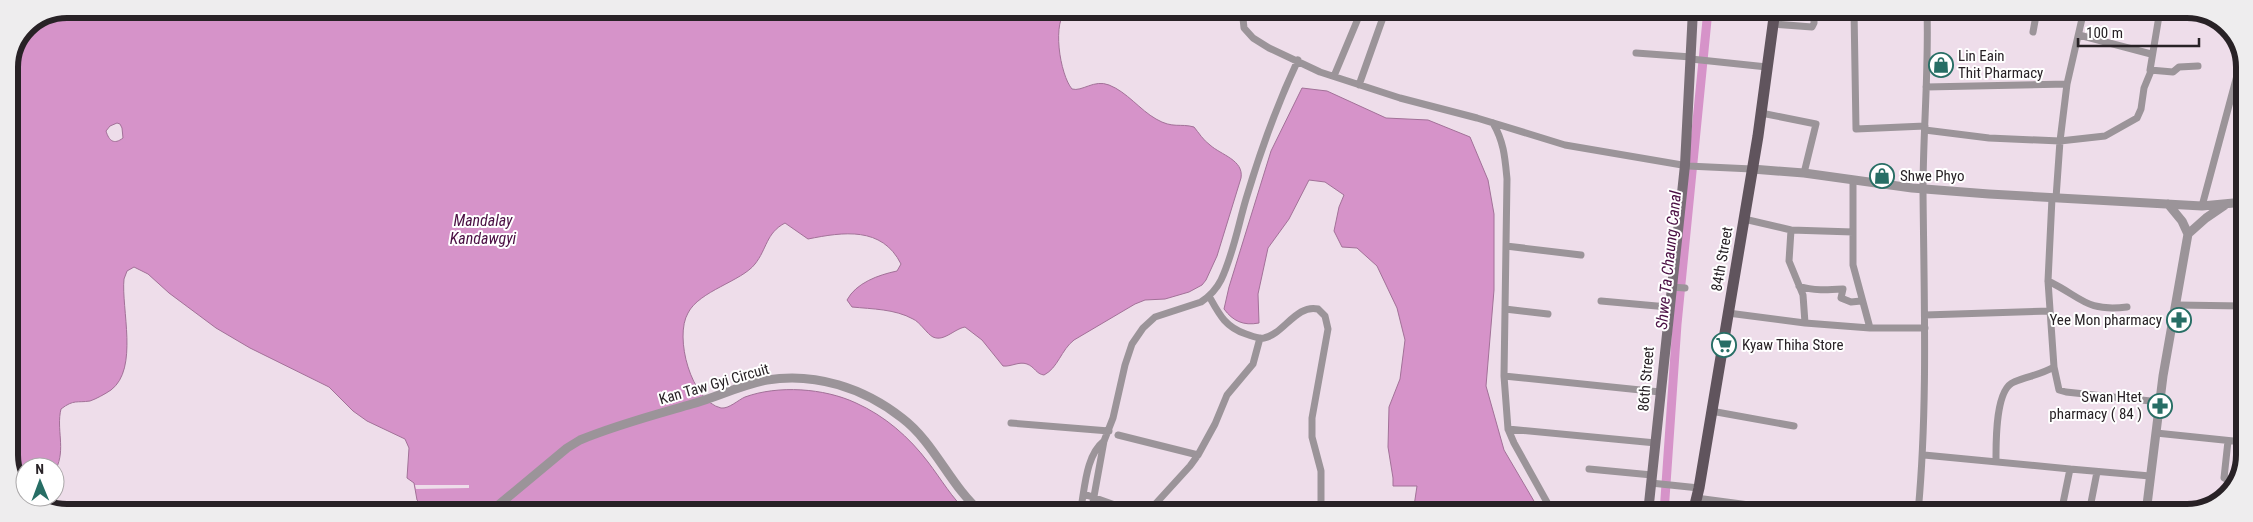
<svg xmlns="http://www.w3.org/2000/svg" width="2253" height="522" viewBox="0 0 2253 522" font-family="'Roboto Condensed',sans-serif">
	<style>
		.water { fill: #d693c9; stroke: #a27198; fill-rule: evenodd }
		.pier { fill: #eeddea }
		.lines { fill: none; stroke-linecap: round; stroke-linejoin: round }
		.canal { stroke: #d693c9; stroke-width: 9 }
		.minor { stroke: #9b9499; stroke-width: 7 }
		.tertiary { stroke: #9b9499; stroke-width: 9 }
		.secondary { stroke: #786e76; stroke-width: 10 }
		.primary { stroke: #60545d; stroke-width: 11 }
		.labels { text-anchor: middle; stroke-width: 4; stroke-linejoin: round; paint-order: stroke }
		.poi-label { font-size: 15px; fill: #282226; stroke: #fff; text-anchor: start }
		.street-label { font-size: 15px; fill: #282226; stroke: #fff }
		.water-label { font-size: 16px; font-style: italic; fill: #4a0f43; stroke: #fff }
		.rim { fill: none; stroke: #282226; stroke-width: 6 }
	</style>
	<rect width="100%" height="100%" fill="#eeddea"/>
	<path class="water" d="M66 9H1068C1051 20 1060 75 1072 89 1082 92 1094 79 1109 85 1127 92 1140 110 1156 119 1173 129 1180 123 1194 127 1199 133 1203 140 1210 145 1221 155 1244 160 1241 178L1217 256 1206 280 1202 285 1189 292 1165 299 1145 300 1135 304 1074 340C1061 350 1058 368 1044 375 1036 374 1035 367 1027 364 1019 361 1011 367 1003 366L982 340 965 327C954 329 944 342 933 337 927 334 920 322 913 319 895 309 872 309 852 307L847 300C856 283 878 275 897 271L901 264C882 226 843 232 808 239L785 223C766 233 767 249 755 264 742 281 699 291 688 313 674 337 691 401 721 408 729 409 738 400 745 397 778 385 824 388 856 403 885 416 909 437 928 462 941 479 952 498 968 513L428 512 417 500 414 483 407 478 409 448 405 439 367 421 353 411 329 387 250 348 216 328 169 293 148 274 134 267 127 271 124 279C121 308 139 369 111 390 105 394 96 399 90 401 77 403 74 399 61 409 56 429 66 449 56 469L55 470V467H25V483L14 473 9 463V66L26 25ZM117 123 120 124 122 128 123 138C114 145 109 141 106 131L110 126Z
		M1302 88 1327 91 1386 118 1428 120 1470 137 1488 180 1494 214V290L1486 386 1504 450 1541 513H1413L1417 486H1393V478L1388 447 1389 407 1400 379 1405 340 1397 308 1377 266 1357 248 1342 247 1334 231 1339 207 1344 195 1325 182 1309 180 1289 219 1268 248 1258 294 1259 323C1243 326 1233 321 1224 309L1229 287 1271 151Z"/>
	<path class="pier" d="M415 485H469V488L416 489Z"/>
	<g class="lines">
		<path class="canal" d="M1664 513 1677 324 1708 10"/>
		<path class="minor" d="M1242 9 1244 28 1253 38 1269 48 1320 72 1400 98 1477 118 1565 145 1688 166 1752 169
			M1854 10 1856 129 1925 126
			M2160 10 2150 70 2173 72 2179 67 2198 66
			M1773 24 1812 27 1814 23V10
			M2033 32 2037 10
			M2079 35 2151 54
			M1636 53 1691 57
			M1691 59 1767 67
			M1334 76 1362 9
			M1359 85 1386 9
			M1926 87 2067 84 2084 10
			M1761 113 1816 124 1804 173
			M1493 123C1504 142 1505 158 1507 179L1504 376 1508 429 1514 443 1553 513
			M1925 130 1989 138 2060 141 2067 84
			M1853 181V265L1870 328
			M2056 198 2060 141 2105 136 2137 118 2141 109 2144 88 2151 71
			M2202 206 2242 57
			M1744 219 1791 230 1853 232
			M1791 230 1789 261 1803 295 1805 323 1870 328H1925
			M1506 246 1581 255
			M2048 281C2082 297 2085 312 2127 307
			M1799 286C1813 291 1828 290 1843 289L1841 298 1851 302 1861 301
			M1671 287 1685 288
			M1209 296C1219 314 1225 327 1246 334 1252 336 1258 339 1264 338 1284 334 1296 304 1318 309L1325 316 1328 329 1312 418V437L1321 471V513
			M1601 301 1668 307
			M2177 305 2243 306
			M1505 309 1548 314
			M1728 313 1805 323
			M1925 315 2050 311
			M2054 367 2059 390 2066 392 2160 402
			M1504 376 1660 392
			M1711 411 1794 426
			M1011 423 1109 431
			M1508 429 1656 443
			M2156 433 2243 442
			M1118 435 1198 455
			M2228 441 2224 478 2235 481
			M1924 455 2070 469
			M1996 461C1996 443 1995 389 2014 382 2028 376 2040 375 2054 367L2048 281 2052 198
			M1589 469 1652 475
			M1651 483 1699 488
			M1084 494 1115 505 1150 513
			M1696 498 1810 513
			M2091 504 2153 513
			M1148 512 1190 466 1198 455 1215 424 1227 395 1253 364 1260 338
			M1080 513C1085 490 1085 456 1104 441
			M1091 513 1104 441 1113 418 1125 365 1132 344 1143 328 1155 317 1201 302C1210 296 1216 290 1221 280 1233 255 1238 226 1246 199 1260 152 1277 105 1298 60
			M1918 513C1928 406 1924 299 1923 191 1923 131 1929 70 1927 10
			M2061 513 2070 469 2150 476
			M2089 513 2097 472"/>
		<path class="tertiary" d="M1752 169 1804 173 1912 188 1989 194 2202 206 2244 202
			M2188 234 2206 218 2225 205
			M490 512 567 448 580 440C616 425 654 415 692 404 717 397 741 385 767 380 815 372 864 388 902 418 935 443 950 486 982 513
			M2146 513 2163 376 2188 234 2182 221 2168 204"/>
		<path class="secondary" d="M1648 513 1685 165 1693 10"/>
		<path class="primary" d="M1693 513 1699 488 1758 136 1775 10"/>
	</g>
	<defs>
		<symbol id="shop-ring" viewBox="-11 -11 22 22"><circle r="9.5" fill="#fff" stroke="#276e65" stroke-width="1.5"/><path d="M-5-2.5h2.3a2.7 3.5 0 0 1 5.4 0H5L5.5 6h-11ZM-1.5-2.5h3a1.5 2.3 0 0 0-3 0Z" fill="#276e65"/></symbol>
		<symbol id="pharmacy-ring" viewBox="-11 -11 22 22"><circle r="9.5" fill="#fff" stroke="#276e65" stroke-width="1.5"/><path d="M-2-6h4v4h4v4h-4v4h-4v-4h-4v-4h4Z" fill="#276e65"/></symbol>
		<symbol id="supermarket-ring" viewBox="-11 -11 22 22"><circle r="9.5" fill="#fff" stroke="#276e65" stroke-width="1.5"/><path d="M-6-5.5h2.5l.6 2H6L4.5 2H-2.5L-4.4-4H-6ZM-1.5 3.2a1.3 1.3 0 1 0 .1 0ZM3 3.2a1.3 1.3 0 1 0 .1 0Z" fill="#276e65"/></symbol>
	</defs>
	<g fill-rule="evenodd">
		<use href="#shop-ring" x="1927" y="51" width="28" height="28"/>
		<use href="#shop-ring" x="1868" y="162" width="28" height="28"/>
		<use href="#pharmacy-ring" x="2165" y="306" width="28" height="28"/>
		<use href="#supermarket-ring" x="1710" y="331" width="28" height="28"/>
		<use href="#pharmacy-ring" x="2146" y="392" width="28" height="28"/>
	</g>
	<g class="labels">
		<g class="poi-label">
			<text x="1958" y="61">Lin Eain<tspan x="1958" dy="17">Thit Pharmacy</tspan></text>
			<text x="1900" y="181">Shwe Phyo</text>
			<text x="2162" y="325" text-anchor="end">Yee Mon pharmacy</text>
			<text x="1742" y="350">Kyaw Thiha Store</text>
			<text x="2142" y="402" text-anchor="end">Swan Htet<tspan x="2142" dy="17">pharmacy ( 84 )</tspan></text>
		</g>
		<g class="street-label">
			<text transform="translate(1722 259) rotate(-80)" y="5">84th Street</text>
			<text transform="translate(1646 379) rotate(-85)" y="5">86th Street</text>
			<text transform="translate(714 384) rotate(-16)" y="5">Kan Taw Gyi Circuit</text>
		</g>
		<g class="water-label">
			<text x="483" y="226">Mandalay<tspan x="483" dy="18">Kandawgyi</tspan></text>
			<text transform="translate(1668 260) rotate(-84)" y="6">Shwe Ta Chaung Canal</text>
		</g>
	</g>
	<path d="M0 0H2253V522H0ZM67 18H2187A49 49 0 0 1 2236 67V455A49 49 0 0 1 2187 504H67A49 49 0 0 1 18 455V67A49 49 0 0 1 67 18Z" fill="#eeedee" fill-rule="evenodd"/>
	<path class="rim" d="M67 18H2187A49 49 0 0 1 2236 67V455A49 49 0 0 1 2187 504H67A49 49 0 0 1 18 455V67A49 49 0 0 1 67 18Z"/>
	<g transform="translate(40 482) rotate(359)"><circle r="24" fill="#ffffff" stroke="#a9a7a8"/>
	<path d="M0-4L9 19L0 12L-9 19Z" fill="#276e65"/>
	<text y="-8" font-size="14" font-weight="bold" text-anchor="middle" fill="#282226">N</text>
	</g>
	<path d="M2078 38v8h121v-8" fill="none" stroke="#282226" stroke-width="2.5"/>
	<text x="2086" y="38" font-size="15" fill="#282226" stroke="#ffffff" stroke-width="4" paint-order="stroke">100 m</text>
</svg>
